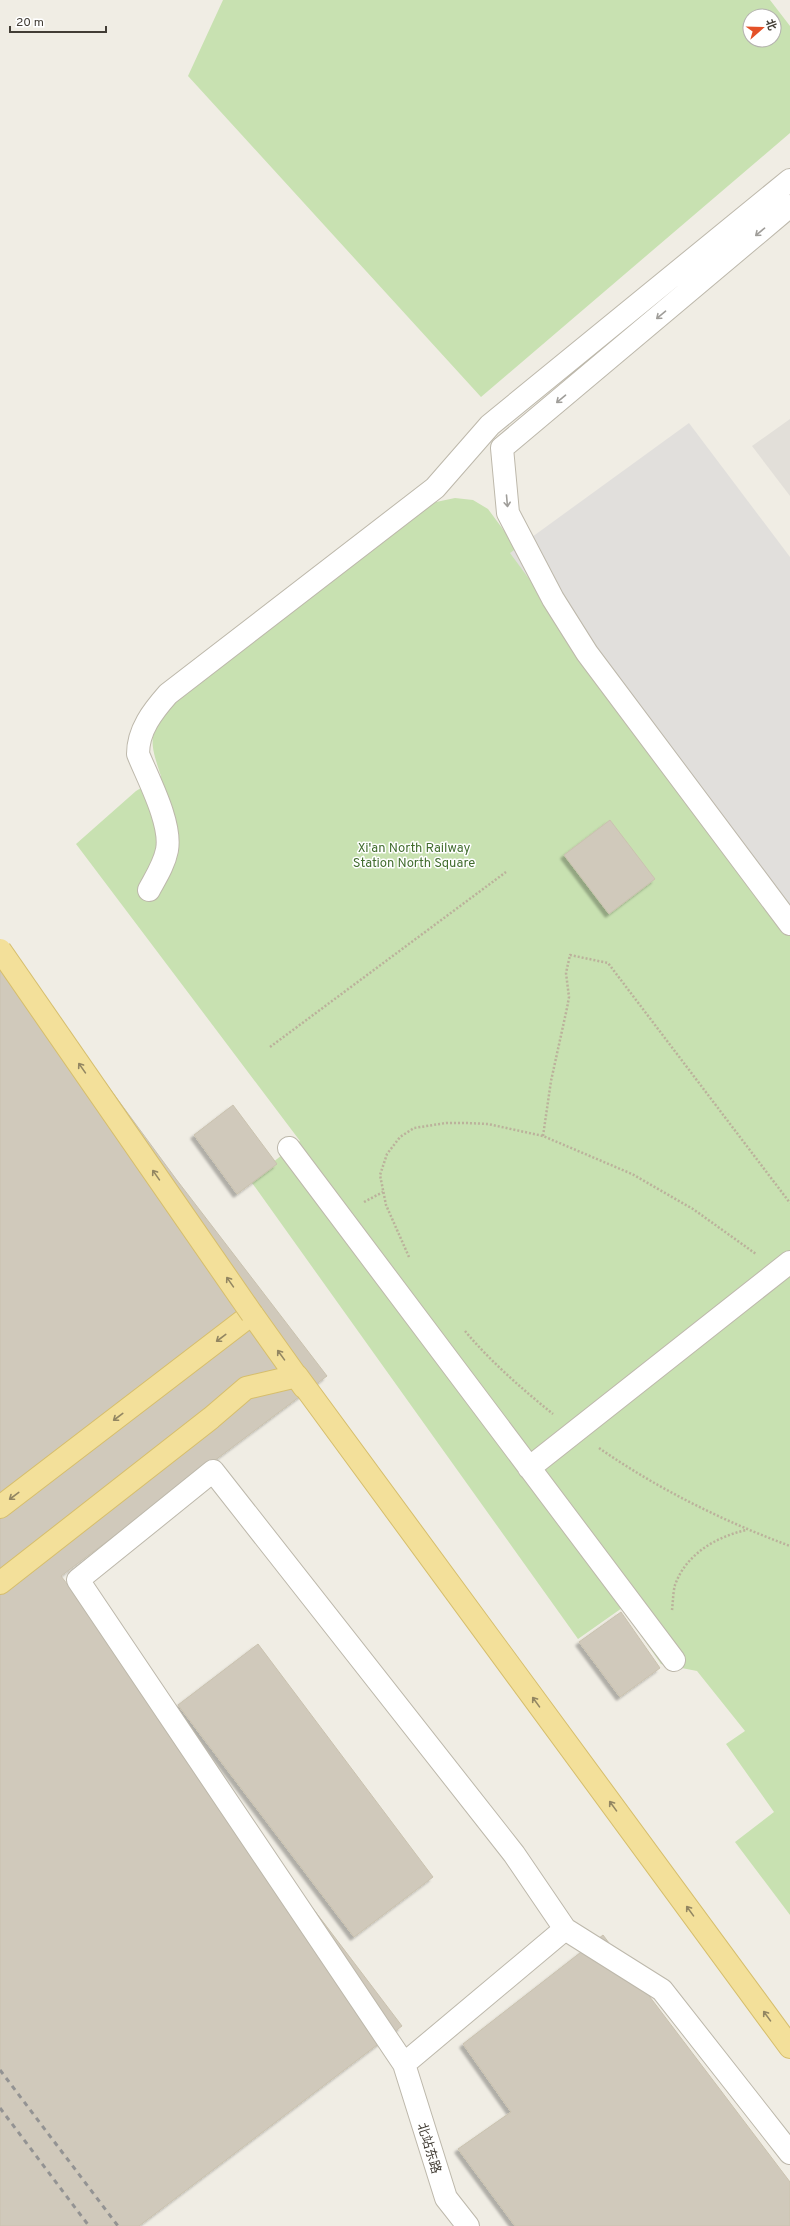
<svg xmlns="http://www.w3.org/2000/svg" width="790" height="2226" viewBox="0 0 790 2226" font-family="Overpass,'Noto Sans SC',sans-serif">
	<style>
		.industrial { fill: #e2dfd9 }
		.green { fill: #c8e1b1; fill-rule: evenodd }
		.parking { fill: #e1dfdc }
		.building { fill: #d0c9bb; stroke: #cac2af; filter: url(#shadow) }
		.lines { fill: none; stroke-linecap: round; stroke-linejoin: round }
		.minor-casing { stroke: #bdb8ab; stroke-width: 24 }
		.major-casing { stroke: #d6be6c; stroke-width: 24 }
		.path { stroke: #bbb19b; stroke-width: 2.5; stroke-dasharray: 2 2; stroke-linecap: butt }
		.minor { stroke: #fff; stroke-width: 22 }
		.major { stroke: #f3e09a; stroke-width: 22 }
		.rail { stroke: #939393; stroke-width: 3; stroke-dasharray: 5 5; stroke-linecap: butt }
		.major-bridge-casing { stroke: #d6be6c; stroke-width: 24; stroke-linecap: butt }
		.major-bridge { stroke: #f3e09a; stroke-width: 22 }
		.oneway { stroke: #a09e9a }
		.oneway2 { stroke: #928662 }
		.labels { text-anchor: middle; stroke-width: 3; stroke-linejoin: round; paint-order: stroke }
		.park-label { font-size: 13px; fill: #426d2f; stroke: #fff }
		.street-label { font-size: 13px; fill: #423d35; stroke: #fff }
	</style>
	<defs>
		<filter id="shadow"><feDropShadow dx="-3.5" dy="3.5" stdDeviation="1" flood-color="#0004"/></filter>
	</defs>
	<rect width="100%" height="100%" fill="#f0ede4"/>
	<path class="industrial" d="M790 419V496L752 446Z"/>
	<path class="green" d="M223 0H770L790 26V133L481 397 188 76ZM750 16H774V40H750Z
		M455 498 473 500 488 509 790 918V1915L735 1842 774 1812 726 1744 745 1731 697 1671 661 1664 622 1608 578 1639 250 1180 300 1141 76 844 136 791 161 776C147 735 150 736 174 701L409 517 436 502Z"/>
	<path class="parking" d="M689 423 790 557V933L510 553Z"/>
	<path class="building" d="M610 820 655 879 609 914 564 855Z
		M0 939 176 1179 327 1376 61 1576 402 2026 139 2226H0Z
		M233 1105 277 1164 237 1194 194 1135Z
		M621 1612 660 1668 620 1697 579 1642Z
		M258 1644 433 1877 354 1937 178 1705Z
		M603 1935 790 2182V2226H515L458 2149 511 2112 463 2044Z"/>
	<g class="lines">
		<defs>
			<path id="minor" d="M790 206 502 448 508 513 553 599 587 653 790 924
				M149 890C156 877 164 865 167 850 172 823 148 779 138 754 138 730 153 711 168 694L435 488 490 425 790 180
				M289 1148 674 1660
				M529 1468 790 1262
				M404 2064 565 1929
				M468 2226 446 2198 404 2064 78 1580 213 1471 514 1854 565 1929 662 1990 790 2153"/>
			<path id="major" d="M0 1507 252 1314 304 1387
				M0 1583 211 1418 246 1388 297 1376 790 2047"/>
		</defs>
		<use href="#minor" class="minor-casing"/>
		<use href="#major" class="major-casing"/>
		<path class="path" d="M270 1047 506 872
			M543 1136 551 1081 567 1008 569 997 566 973 570 955 608 963 790 1203
			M364 1202 383 1192
			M409 1257 386 1205 380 1175 387 1154 400 1137 414 1128 446 1123H467L488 1124 543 1136 632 1174 693 1209 756 1254
			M465 1331C491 1362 522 1389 553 1414
			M599 1448C658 1489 723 1521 790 1546
			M672 1610C673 1602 673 1592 675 1585 686 1554 716 1537 746 1530"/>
		<use href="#minor" class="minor"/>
		<use href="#major" class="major"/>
		<path class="rail" d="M0 2070 118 2226
			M0 2108 89 2226"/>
		<defs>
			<path id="major-bridge" d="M0 950 252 1314"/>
		</defs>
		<use href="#major-bridge" class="major-bridge-casing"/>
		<use href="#major-bridge" class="major-bridge"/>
	</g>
	<defs><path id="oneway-shaft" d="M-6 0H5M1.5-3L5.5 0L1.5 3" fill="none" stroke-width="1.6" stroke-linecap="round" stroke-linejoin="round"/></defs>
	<g class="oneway">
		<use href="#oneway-shaft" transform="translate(760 232) rotate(140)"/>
		<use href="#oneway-shaft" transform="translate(661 315) rotate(140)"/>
		<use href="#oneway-shaft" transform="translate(561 399) rotate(140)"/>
		<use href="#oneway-shaft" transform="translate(507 501) rotate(85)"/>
	</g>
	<g class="oneway2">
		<use href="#oneway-shaft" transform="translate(82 1068) rotate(-125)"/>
		<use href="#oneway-shaft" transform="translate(156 1175) rotate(-125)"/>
		<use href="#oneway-shaft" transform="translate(230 1282) rotate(-125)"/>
		<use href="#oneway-shaft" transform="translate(221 1338) rotate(143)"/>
		<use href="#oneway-shaft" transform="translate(281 1355) rotate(-126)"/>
		<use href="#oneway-shaft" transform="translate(118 1417) rotate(143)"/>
		<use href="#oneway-shaft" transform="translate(14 1496) rotate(143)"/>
		<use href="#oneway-shaft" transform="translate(536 1702) rotate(-126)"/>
		<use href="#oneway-shaft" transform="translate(613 1806) rotate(-126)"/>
		<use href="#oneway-shaft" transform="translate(690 1911) rotate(-126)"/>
		<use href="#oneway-shaft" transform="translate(767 2016) rotate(-126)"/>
	</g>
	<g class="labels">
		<g class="park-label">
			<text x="414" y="852">Xi'an North Railway<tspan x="414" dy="15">Station North Square</tspan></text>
		</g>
		<g class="street-label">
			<text transform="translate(430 2148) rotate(73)" y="5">北站东路</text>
		</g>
	</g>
	<g transform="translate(762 28) rotate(70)"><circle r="19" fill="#ffffff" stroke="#b3b1ae"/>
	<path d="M0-3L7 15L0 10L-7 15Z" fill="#e45128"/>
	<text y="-6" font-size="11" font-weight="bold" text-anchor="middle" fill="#423d35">北</text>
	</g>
	<path d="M10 26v6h96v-6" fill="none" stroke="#423d35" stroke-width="2"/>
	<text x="16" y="26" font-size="12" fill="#423d35" stroke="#ffffff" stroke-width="3" paint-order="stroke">20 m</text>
</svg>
